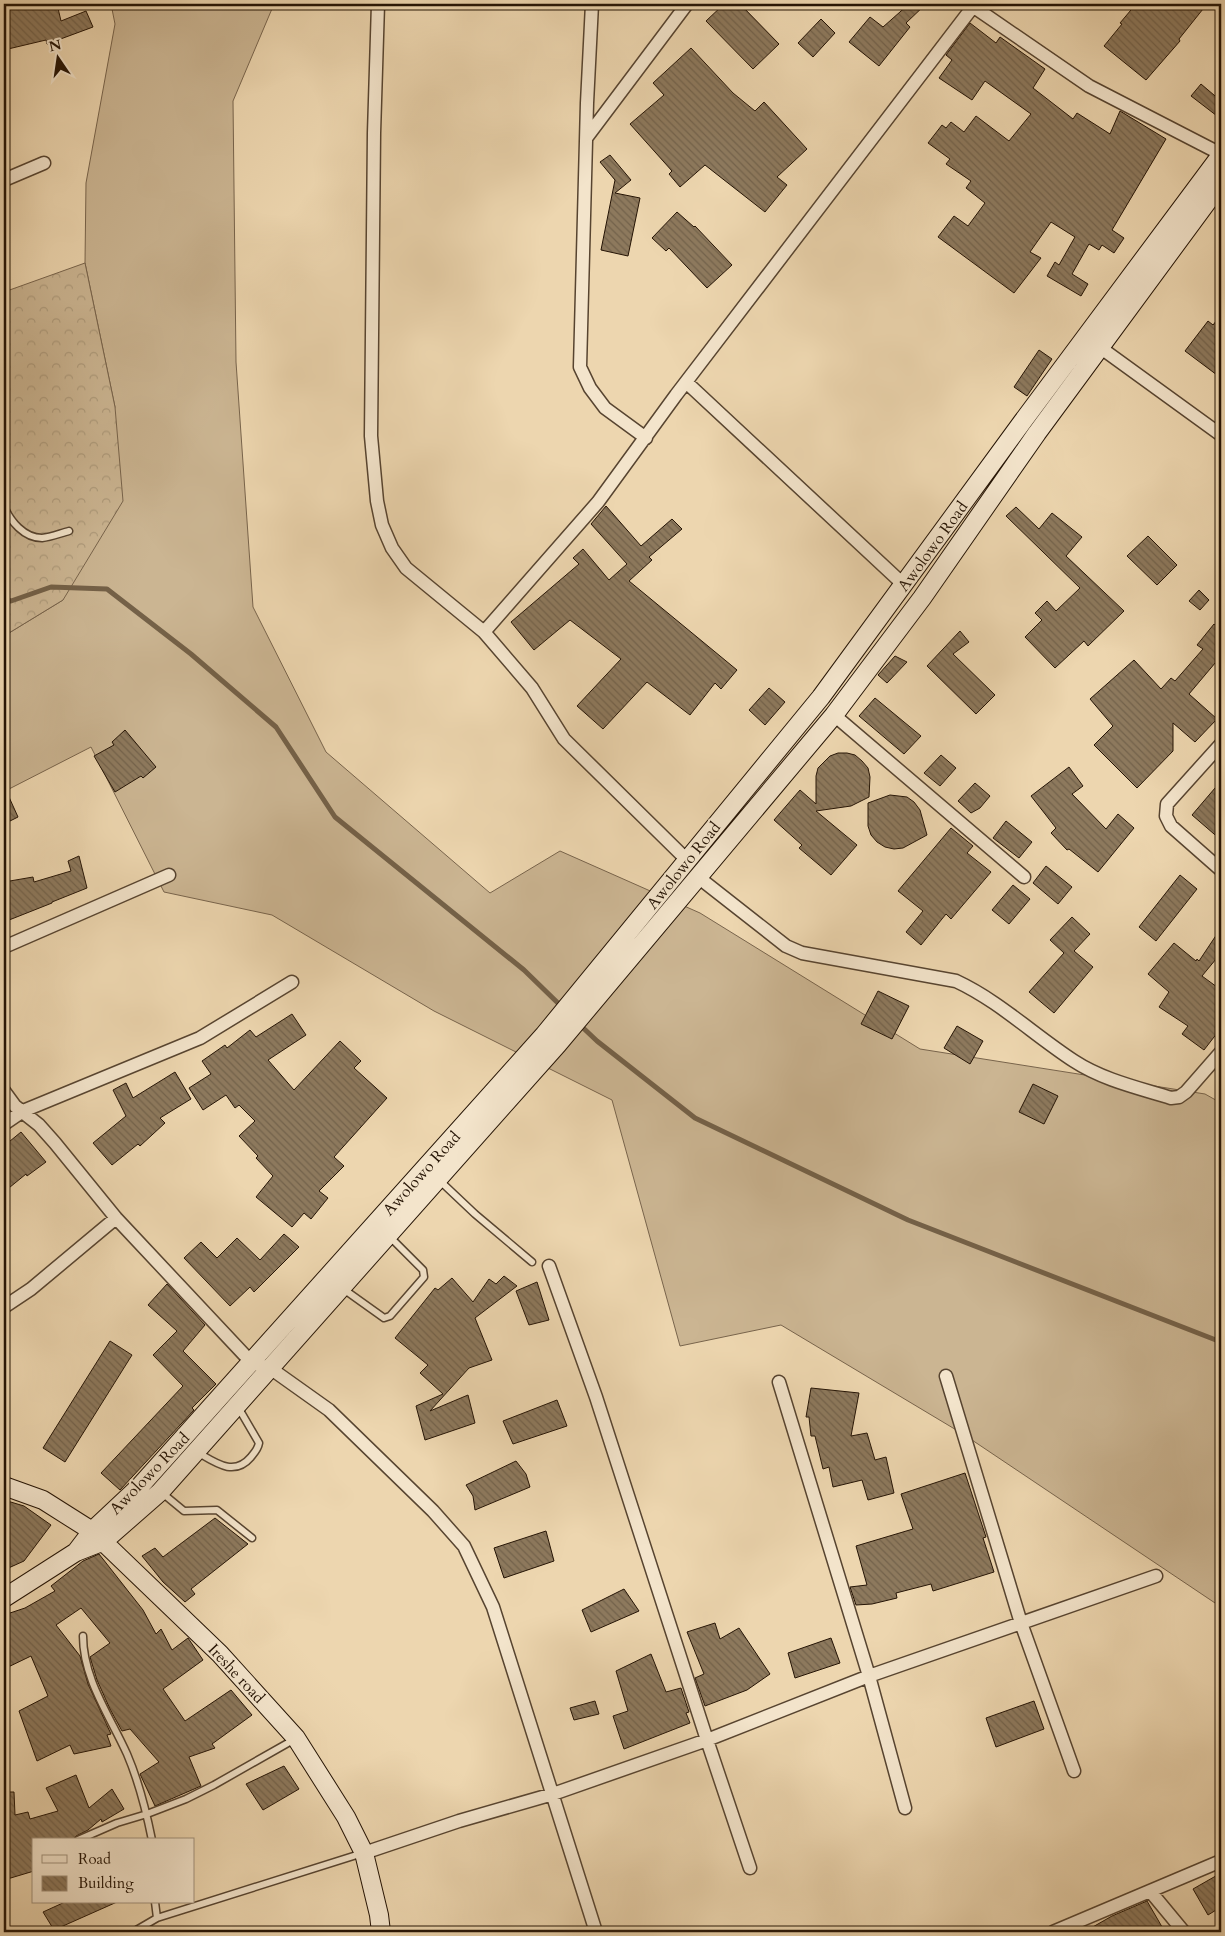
<svg xmlns="http://www.w3.org/2000/svg" width="1225" height="1936" viewBox="0 0 1225 1936" font-family="Cardo,serif">
	<style>
		.grass { fill: #cbb592; stroke: #78644c }
		.forest { fill: url(#forest-crowns); stroke: #78644c }
		.lines { fill: none; stroke-linecap: round; stroke-linejoin: round }
		.stream { stroke: #746148; stroke-width: 5 }
		.building { fill: url(#building-back-hatch); stroke: #251405 }
		.service-casing { stroke: #574430; stroke-width: 9 }
		.minor-casing { stroke: #574430; stroke-width: 15 }
		.secondary-casing { stroke: #251405; stroke-width: 20 }
		.service { stroke: #f3e4cb; stroke-width: 6 }
		.minor { stroke: #f3e4cb; stroke-width: 12 }
		.secondary { stroke: #f3e4cb; stroke-width: 18 }
		.labels { text-anchor: middle; stroke-width: 4; stroke-linejoin: round; paint-order: stroke }
		.street-label { font-size: 16px; fill: #251405; stroke: #f3e4cb }
	</style>
	<defs>
		<pattern id="forest-crowns" width="20" height="18" patternUnits="userSpaceOnUse" patternTransform="scale(1.25)"><rect width="20" height="18" fill="#cbb592"/><path d="M2 6a3 3 0 1 1 6 0M12 15a3 3 0 1 1 6 0" fill="none" stroke="#ae9b7c"/></pattern>
		<pattern id="building-back-hatch" width="6" height="6" patternUnits="userSpaceOnUse" patternTransform="scale(1.25)"><rect width="6" height="6" fill="#8d795d"/><path d="M-1 5l2 2M0 0l6 6M5-1l2 2" fill="none" stroke="#73624b"/></pattern>
	</defs>
	<rect width="100%" height="100%" fill="#edd6af"/>
	<filter id="stains"><feTurbulence type="fractalNoise" baseFrequency=".004" numOctaves="4"/><feColorMatrix values="0 0 0 0 .2 0 0 0 0 .09 0 0 0 0 .02 0 0 0 .5 -.17"/></filter>
	<radialGradient id="worn" r=".72"><stop offset=".6" stop-color="#630" stop-opacity="0"/><stop offset="1" stop-color="#630" stop-opacity=".3"/></radialGradient>
	<path class="grass" d="M111 4H274L233 101 236 362 253 607 326 752 490 893 560 851 700 913 920 1049 1205 1094 1221 1103V1607L963 1434 781 1325 680 1346 612 1100 434 1011 272 915 164 892 91 747 9 789 4 773V636L63 600 115 407 85 263 86 183 115 24Z"/>
	<path class="forest" d="M85 263 115 407 123 501 63 600 4 636V292Z"/>
	<g class="lines">
		<path class="stream" d="M4 599 11 601 51 587 107 589 191 654 276 727 335 817 524 970 562 1007
			M579 1024 597 1041 695 1118 908 1220 1221 1342"/>
	</g>
	<path class="building" d="M4 4H57L61 21 86 11 93 27 47 44 46 40 8 49 4 30Z
		M724 4H740L779 44 753 69 706 21Z
		M909 4H926L906 23 910 27 879 66 849 42 870 17 883 27Z
		M1136 4H1207L1179 39 1180 41 1146 80 1104 46 1122 24 1120 23Z
		M821 19 835 33 813 57 798 43Z
		M970 23 996 43 1000 37 1045 69 1033 88 1073 119 1077 113 1110 134 1120 111 1166 139 1112 230 1124 238 1114 253 1102 245 1099 250 1089 244 1072 274 1088 284 1081 296 1047 276 1055 262 1059 265 1075 237 1051 222 1030 252 1041 258 1014 293 938 237 954 216 968 226 985 203 966 188 971 181 946 164 950 159 928 143 942 125 946 128 951 122 964 132 976 116 1009 141 1031 114 985 81 972 100 939 78 952 60 946 55Z
		M691 48 733 93 755 111 764 102 807 149 777 177 787 185 765 212 705 165 680 187 669 174 672 171 630 124 664 95 653 83Z
		M1201 84 1221 101V119L1191 96Z
		M610 155 631 180 615 193 640 198 628 256 601 250 615 180 600 162Z
		M677 212 694 227 695 226 732 265 707 288 669 248 666 251 652 238Z
		M1221 315V378L1185 351 1208 321 1213 325Z
		M1039 350 1052 359 1027 396 1014 387Z
		M606 506 641 546 672 519 682 529 649 557 652 560 629 581 737 670 721 689 715 683 690 715 647 682 603 729 577 706 621 659 570 620 534 650 511 622 579 564 573 558 583 549 609 580 627 564 591 524Z
		M1016 507 1039 529 1052 513 1082 537 1066 556 1124 611 1088 646 1084 641 1055 668 1025 637 1042 620 1035 613 1047 601 1056 611 1080 588 1006 516Z
		M1148 536 1177 565 1157 585 1127 556Z
		M1199 590 1209 600 1200 610 1189 601Z
		M1214 624 1221 630V656L1189 694 1217 719 1195 742 1173 723V751L1137 788 1094 745 1113 726 1090 699 1134 660 1161 689 1171 678 1175 681 1203 649 1197 645Z
		M960 631 969 642 953 654 995 695 976 714 927 666Z
		M895 656 907 662 887 683 878 675Z
		M769 688 785 702 765 725 749 710Z
		M875 698 921 736 904 754 859 716Z
		M125 730 156 767 143 778 141 776 115 792 94 756 114 745 112 742Z
		M838 753H847L855 755 862 761 868 768 870 777 869 797 851 806 816 811 857 845 831 875 799 848 802 845 774 820 800 790 816 804V776L818 768 830 756Z
		M941 755 956 768 940 786 924 773Z
		M1069 767 1083 786 1072 794 1106 829 1118 814 1134 828 1098 872 1069 849 1067 850 1051 833 1056 828 1031 796Z
		M1221 781V840L1192 815Z
		M975 783 990 796 980 808 971 813 958 801Z
		M4 786 18 817 4 824Z
		M890 795 907 797 914 802 920 810 927 835 903 848 894 849 885 847 877 842 871 835 868 826V803Z
		M1006 821 1032 842 1019 858 993 838Z
		M951 828 973 846 967 853 991 872 951 919 946 914 921 945 906 932 923 911 898 891Z
		M79 856 87 888 52 902V903L4 922V882L33 877 34 882 71 871 68 861Z
		M1046 866 1072 887 1058 904 1033 883Z
		M1180 875 1197 889 1156 941 1139 927Z
		M1013 885 1030 899 1009 924 992 910Z
		M1072 917 1090 934 1074 951 1093 967 1054 1013 1029 992 1064 953 1050 940Z
		M1221 928V953L1202 976 1221 990V1028L1204 1050 1182 1034 1188 1026 1159 1007 1169 992 1148 974 1174 943 1196 961 1197 959 1199 961Z
		M878 991 909 1006 892 1039 861 1024Z
		M292 1014 306 1035 268 1060 294 1090 340 1041 361 1061 354 1068 387 1098 334 1157 344 1166 319 1191 328 1198 311 1219 304 1213 292 1227 256 1197 273 1176 256 1158 258 1156 239 1136 255 1121 239 1105 235 1108 226 1095 203 1110 189 1088 211 1074 202 1061 225 1045 227 1048 250 1030 256 1037Z
		M957 1026 983 1041 970 1064 944 1048Z
		M175 1072 191 1099 160 1118 165 1123 140 1146 138 1144 112 1165 93 1143 126 1116 113 1090 126 1083 133 1098Z
		M1033 1084 1058 1096 1044 1124 1019 1112Z
		M21 1132 46 1162 27 1176 26 1174 4 1192V1146Z
		M284 1234 299 1247 254 1292 250 1287 230 1306 184 1258 201 1242 217 1258 237 1238 260 1260Z
		M504 1276 517 1286 475 1318 492 1360 469 1368 430 1411 468 1395 475 1423 425 1440 416 1406 443 1394 420 1373 428 1365 395 1338 435 1288 438 1290 452 1278 473 1302 489 1279 496 1284Z
		M537 1282 549 1320 529 1325 516 1291Z
		M167 1284 205 1325 183 1351 216 1384 192 1408 194 1410 120 1490 101 1473 183 1386 153 1355 177 1331 148 1305Z
		M110 1341 132 1355 65 1462 43 1448Z
		M811 1388 859 1393 851 1436 867 1433 875 1460 886 1457 894 1493 868 1500 862 1480 833 1487 829 1467 823 1469 815 1436H811L809 1417H806Z
		M557 1400 567 1426 513 1444 503 1421Z
		M516 1461 526 1474 530 1487 475 1510 473 1496 466 1485Z
		M965 1473 986 1537 983 1538 994 1572 933 1591 931 1584 896 1593 897 1598 872 1604 856 1605 850 1587 867 1585 856 1546 913 1529 901 1494Z
		M4 1500 24 1506 51 1525 24 1561 4 1570Z
		M215 1518 248 1544 191 1589 195 1594 185 1602 163 1582 142 1556 155 1548 163 1557Z
		M546 1531 554 1561 504 1578 494 1548Z
		M99 1554 143 1610 156 1634 161 1629 172 1650 188 1638 203 1660 163 1689 185 1721 231 1690 252 1715 212 1744 215 1748 189 1757 201 1786 155 1806 140 1774 159 1762 130 1729 122 1731 110 1709 97 1680 90 1657 110 1643 81 1608 56 1625 80 1656 88 1684 111 1734 107 1735 111 1746 74 1754 70 1745 37 1761 19 1711 48 1696 31 1656 4 1669V1615L25 1608 55 1591 51 1586 83 1561Z
		M624 1589 639 1611 591 1632 582 1610Z
		M715 1623 720 1639 739 1628 770 1674 747 1690 705 1706 695 1678 704 1674 687 1632Z
		M831 1638 840 1663 795 1678 788 1653Z
		M651 1654 666 1692 681 1688 689 1712 686 1713 690 1723 624 1749 613 1716 628 1711 616 1671Z
		M595 1701 599 1714 574 1720 570 1708Z
		M1034 1701 1044 1729 996 1747 986 1718Z
		M284 1766 299 1789 263 1810 246 1784Z
		M76 1775 89 1808 112 1789 124 1809 102 1822 101 1819 88 1830 76 1836 73 1840H34V1871L4 1880V1792H14L15 1815 28 1812 30 1819 58 1811 46 1788Z
		M1221 1873V1907L1208 1915 1193 1889Z
		M1147 1901 1165 1932H1084L1112 1916Z
		M65 1902H117L54 1930 43 1912Z"/>
	<g class="lines">
		<defs>
			<path id="service" d="M4 506C10 521 24 538 42 538 51 537 61 533 69 531
				M439 1180 475 1214 532 1262
				M342 1288 384 1318 390 1316 424 1277 423 1270 389 1236
				M197 1452C216 1463 234 1477 251 1457 255 1452 258 1449 259 1443L238 1407
				M161 1492 184 1511 217 1510 252 1538
				M83 1636C83 1679 110 1716 127 1754 139 1782 146 1810 152 1840
				M78 1840 117 1823 147 1814 186 1799 214 1785 295 1739
				M155 1902 157 1918
				M133 1932 157 1918 363 1853"/>
			<path id="minor" d="M378 4 374 133 371 436 377 501 382 525 392 548 406 568 484 632 532 688 564 739 687 860
				M592 4 587 103 580 367 590 388 605 408 646 438
				M974 7 1089 86 1221 154
				M587 137 687 4
				M4 180 44 163
				M1101 348 1221 435
				M686 382 904 585
				M484 632 598 502 676 395 975 4
				M834 715 1024 877
				M1221 744 1167 804 1166 816 1171 826 1221 870
				M698 877 786 946 802 953 956 981C999 1001 1034 1035 1074 1061 1103 1080 1139 1088 1171 1098L1179 1097 1186 1092 1221 1052
				M4 947 169 875
				M4 1091 15 1106 39 1125 55 1143 116 1218 252 1363 270 1368 329 1410 433 1511 464 1546 493 1607 596 1932
				M4 1124 23 1111 200 1038 292 982
				M549 1266 596 1397 707 1740 750 1868
				M4 1307 31 1289 116 1218
				M946 1376 1021 1623 1074 1771
				M779 1382 869 1676 905 1808
				M364 1853 459 1821 553 1794 707 1740 869 1676 1156 1576
				M1150 1891 1184 1932
				M1053 1932 1221 1861"/>
			<path id="secondary" d="M4 1486 43 1500 92 1531 220 1654 296 1738 346 1817 364 1853 379 1915 381 1932
				M76 1552 92 1531 141 1485 544 1035 821 697 1023 421 1221 155
				M4 1598 76 1552 104 1541 160 1492 558 1044 834 715 922 598 1037 433 1221 183"/>
		</defs>
		<use href="#service" class="service-casing"/>
		<use href="#minor" class="minor-casing"/>
		<use href="#secondary" class="secondary-casing"/>
		<use href="#service" class="service"/>
		<use href="#minor" class="minor"/>
		<use href="#secondary" class="secondary"/>
	</g>
	<g class="labels">
		<g class="street-label">
			<text transform="translate(932 546) rotate(-54)" y="6">Awolowo Road</text>
			<text transform="translate(683 865) rotate(-51)" y="6">Awolowo Road</text>
			<text transform="translate(421 1173) rotate(-48)" y="6">Awolowo Road</text>
			<text transform="translate(149 1473) rotate(-46)" y="6">Awolowo Road</text>
			<text transform="translate(237 1673) rotate(47)" y="6">Ireshe road</text>
		</g>
	</g>
	<rect width="1225" height="1936" fill="none" stroke="#edd6af" stroke-width="20"/>
	<rect x="5" y="5" width="1215" height="1926" fill="none" stroke="#251405" stroke-width="2.5"/>
	<rect x="10" y="10" width="1205" height="1916" fill="none" stroke="#251405"/>
	<rect x="32" y="1838" width="162" height="65" fill="#f3e4cb" stroke="#a1917c"/>
	<rect x="42" y="1855" width="25" height="8" fill="#f3e4cb" stroke="#a1917c"/>
	<text x="78" y="1864" font-size="15" fill="#251405">Road</text>
	<rect x="42" y="1876" width="25" height="15" fill="url(#building-back-hatch)" stroke="#a1917c"/>
	<text x="78" y="1888" font-size="15" fill="#251405">Building</text>
	<g transform="translate(58 58) rotate(347)" stroke="#f3e4cb" stroke-width="4" paint-order="stroke">
	<path d="M0-4L9 19L0 12L-9 19Z" fill="#251405"/>
	<text y="-8" font-size="14" font-weight="bold" text-anchor="middle" fill="#251405">N</text>
	</g>
	<rect width="100%" height="100%" filter="url(#stains)"/>
	<rect width="100%" height="100%" fill="url(#worn)"/>
</svg>
